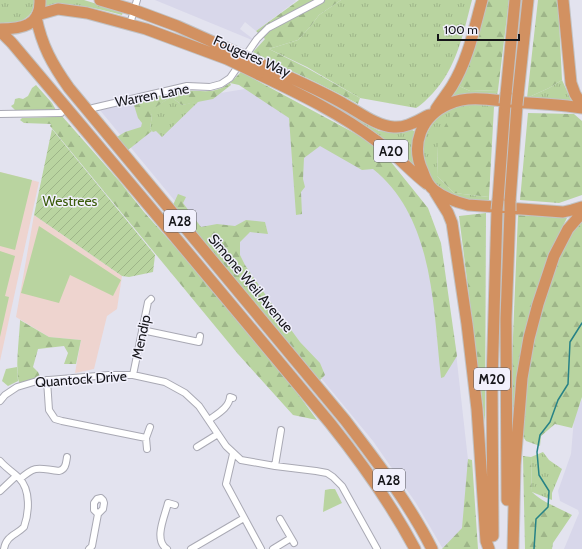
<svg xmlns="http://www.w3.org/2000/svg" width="582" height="549" viewBox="0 0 582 549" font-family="Cabin,sans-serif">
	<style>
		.built { fill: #d8d7ea }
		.education { fill: #eed4cf }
		.grass { fill: url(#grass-tufts) }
		.forest { fill: url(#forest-firs) }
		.park { fill: #b9d4a0 }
		.garden { fill: url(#garden-furrows) }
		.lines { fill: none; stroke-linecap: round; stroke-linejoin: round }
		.stream { stroke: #278286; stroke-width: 1.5 }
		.street-casing { stroke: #a9a9b4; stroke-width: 8 }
		.highway-casing { stroke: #c2c2c3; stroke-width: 13 }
		.street { stroke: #fff; stroke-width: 6 }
		.highway { stroke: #d29161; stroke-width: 11 }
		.highway-bridge-casing { stroke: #c2c2c3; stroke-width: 13; stroke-linecap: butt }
		.highway-bridge { stroke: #d29161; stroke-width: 11 }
		.labels { text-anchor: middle; stroke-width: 3; stroke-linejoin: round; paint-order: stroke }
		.shield { fill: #f1f0fc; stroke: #57575d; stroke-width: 1 }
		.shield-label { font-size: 13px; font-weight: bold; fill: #151519 }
		.street-label { font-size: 14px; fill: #151519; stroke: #f1f0fc }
		.park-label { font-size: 14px; fill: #3b5c0b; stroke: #f1f0fc }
	</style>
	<defs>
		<pattern id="grass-tufts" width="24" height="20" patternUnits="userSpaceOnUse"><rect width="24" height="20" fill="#b9d4a0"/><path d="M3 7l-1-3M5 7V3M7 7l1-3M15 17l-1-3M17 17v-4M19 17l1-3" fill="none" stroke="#9eb589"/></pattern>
		<pattern id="forest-firs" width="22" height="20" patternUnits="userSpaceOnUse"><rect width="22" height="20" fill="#b9d4a0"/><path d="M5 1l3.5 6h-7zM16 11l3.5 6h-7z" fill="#9eb589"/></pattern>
		<pattern id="garden-furrows" width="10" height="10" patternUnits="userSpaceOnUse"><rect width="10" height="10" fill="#b9d4a0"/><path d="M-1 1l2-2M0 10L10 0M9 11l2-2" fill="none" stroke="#9eb589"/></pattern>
	</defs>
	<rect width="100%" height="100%" fill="#e3e3ef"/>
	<path class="built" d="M155 0H295L296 1 256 31 245 22 240 29 253 39 252 40Z
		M251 88 386 167 430 227 454 335 476 531 443 549 416 503 373 441 99 109 196 97Z
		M582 399V549H564L579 513 578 510 560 501 558 491 571 454 574 418Z"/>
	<path class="education" d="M0 172 39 182 0 361Z
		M34 215 122 276 117 309 107 316 94 369 75 373 81 340 49 337 16 317Z"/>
	<path class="grass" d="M0 0H35C33 21 18 23 0 23Z
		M44 0H84L123 12 122 15C100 9 65 0 44 7Z
		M341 0H472C463 34 457 67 433 93 427 99 423 104 416 108L360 98 307 67 269 49 298 40 310 27 319 15Z
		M562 80 572 102 527 98 549 88Z
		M457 85 470 91 498 90 497 95 452 98 449 96Z
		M171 97 182 105 199 101 162 137 156 131 153 132 150 129 152 115 149 111Z
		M470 103 496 105 494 107H470L438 146 437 176 454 193 489 197V201C471 201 452 199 437 186 416 168 419 133 440 116 443 113 446 110 449 108 456 106 464 105 470 103Z
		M349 114 379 131 402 132 412 130 416 132 417 171 348 116Z
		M543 452 549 460 562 469 552 493V500L532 492 531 457Z"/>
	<path class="forest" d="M299 0H341L319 15 310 27 298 40 269 49 307 68 360 98 358 104C324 85 288 70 253 52L265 39 256 31Z
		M484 0H509L498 90 470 91 457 85Z
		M538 0H558L562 80 549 88 527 98Z
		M241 72 358 135 383 152 428 208 441 243 457 356 444 377 441 378C433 307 434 218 373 169L362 170 320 146 304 158 303 179 305 187 301 192 302 214 296 215 289 118 239 85 230 83 231 85 213 99 182 105 171 97 150 111 152 115 150 129 152 131 128 150 117 137 125 132 141 127 142 123 138 118 133 102C152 97 170 93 188 91 199 90 209 93 219 89 228 86 235 78 241 72Z
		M36 85 52 103 56 110 16 111 11 106 14 104 15 99 19 98 23 99 28 96 32 88Z
		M470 107H494L489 197 454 193 437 176 438 145 443 129 452 113Z
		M528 113 574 114 582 121V195L559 203 520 200Z
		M61 115 120 182 144 212 195 269 273 360 317 420 293 415 238 354 50 126 51 124 24 123 20 120 22 118 52 117Z
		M178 194 186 197 183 203 201 227 217 224 235 226 246 220 265 222 268 234 250 232 240 242V255L245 265 267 297 300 342 320 363 325 375 319 381 304 361 290 348 173 205Z
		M486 213 485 423 459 216Z
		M518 215 567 218C534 279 521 357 513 426L512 361Z
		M582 219V397L572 428 555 424 541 436 540 446 526 441 520 432 526 379 543 303 556 265 568 237Z
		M20 320 49 337 81 340 76 364H64L68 353 64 346 38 349 33 367 38 372 41 379 20 384C14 376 20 332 20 320Z
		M523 456 531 457 532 492C542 502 559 508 572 515L553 543 552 549H525Z
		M468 459 472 460 478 549H442L462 528Z"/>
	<path class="park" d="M0 172 32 180 15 250 0 246Z
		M39 226 121 280 113 296 70 275 59 303 21 293Z
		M0 251 15 256 5 296 9 297 0 337Z
		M17 367 18 381 8 386 2 381 6 369Z
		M330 489H335L342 503 323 512 325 490Z"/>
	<path class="garden" d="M52 129 155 255 153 272 129 277 122 276 34 215Z"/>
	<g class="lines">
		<path class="stream" d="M534 549 536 519 548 507 549 491 539 475 537 452 540 435 550 422 558 400 568 384 570 342 582 323"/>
		<defs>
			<path id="street" d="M130 24 137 0
				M93 108 187 86 210 87 221 84 230 78 257 39 268 28 321 0
				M0 114 61 113
				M142 330 199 342 200 336
				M133 375 148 302 151 299
				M47 380 49 410 55 419 62 421 146 438
				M0 401 5 395 17 387 37 381 109 375H133L165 382 185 393 199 406 226 446 241 460 275 466 316 471 327 473 333 477 342 486 377 549
				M209 420C217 414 229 408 230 397L233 398
				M197 447 218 434
				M147 449 146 438 150 427
				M233 454 226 484 261 549
				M0 461C6 468 13 472 19 478 31 490 29 513 24 527 16 535 6 536 4 549
				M275 466 281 430
				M20 479C37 464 39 469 59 471 66 469 66 463 67 457
				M0 491 16 476
				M280 519 294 543
				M89 549 92 546 98 514 103 509 104 503 103 500 101 498 97 499 94 503V510L98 514
				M167 549C153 540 165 516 168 503L175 505
				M191 549 244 518
				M273 549 291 538"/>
			<path id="highway" d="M100 0 134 10 177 26 231 50
				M563 0 571 83 575 94 582 105
				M37 15 58 9 87 13 146 29 227 59
				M36 17C42 46 52 64 69 88L345 420C376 461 409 503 432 549
				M0 29C21 29 41 26 40 0
				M0 31 12 43 149 206 330 423C362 463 391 504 415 549
				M263 65C290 78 318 89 344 104 359 112 376 126 394 127 407 128 418 120 429 115
				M258 74C300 94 341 114 378 142 396 154 410 171 427 184
				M506 94 515 0
				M518 95 528 0
				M582 108 567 106C549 104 531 103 512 102 492 100 468 95 449 104 421 116 410 145 423 172 425 178 429 186 434 190 444 198 456 202 468 205L563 212 572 210 582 207
				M436 109C441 101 447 94 452 86 468 60 474 29 482 0
				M435 192 448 213 452 223 467 324 477 409 486 541 489 549
				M498 200 505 104
				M510 201 517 105
				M507 500 506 319 510 211
				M493 536 492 383 497 210
				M513 549 515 465 522 378 529 338 538 304 554 256 568 229 582 213"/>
		</defs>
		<use href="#street" class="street-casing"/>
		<use href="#highway" class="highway-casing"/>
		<use href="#street" class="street"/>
		<use href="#highway" class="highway"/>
		<defs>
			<path id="highway-bridge" d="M231 50 263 65
				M227 59 258 74
				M505 104 506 94
				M517 105 518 95
				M497 210 498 200
				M510 211V201"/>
		</defs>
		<use href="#highway-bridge" class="highway-bridge-casing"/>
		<use href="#highway-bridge" class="highway-bridge"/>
	</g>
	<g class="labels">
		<g class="shield">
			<rect x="374" y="140" width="34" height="22" rx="3"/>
			<rect x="164" y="210" width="32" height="22" rx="3"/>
			<rect x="474" y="368" width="36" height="22" rx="3"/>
			<rect x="373" y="469" width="32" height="22" rx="3"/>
		</g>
		<g class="shield-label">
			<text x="391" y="156">A20</text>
			<text x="180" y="226">A28</text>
			<text x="492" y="384">M20</text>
			<text x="389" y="485">A28</text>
		</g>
		<g class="street-label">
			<text transform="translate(252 56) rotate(24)" y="5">Fougeres Way</text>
			<text transform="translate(152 95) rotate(-11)" y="5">Warren Lane</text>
			<text transform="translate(251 283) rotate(50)" y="5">Simone Weil Avenue</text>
			<text transform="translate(141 337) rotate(-78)" y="5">Mendip</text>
			<text transform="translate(81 379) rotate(-4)" y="5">Quantock Drive</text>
		</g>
		<g class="park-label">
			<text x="70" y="206">Westrees</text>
		</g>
	</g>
	<path d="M438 34v6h81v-6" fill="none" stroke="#151519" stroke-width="2"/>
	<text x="444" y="34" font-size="12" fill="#151519" stroke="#f1f0fc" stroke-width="3" paint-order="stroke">100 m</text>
</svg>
